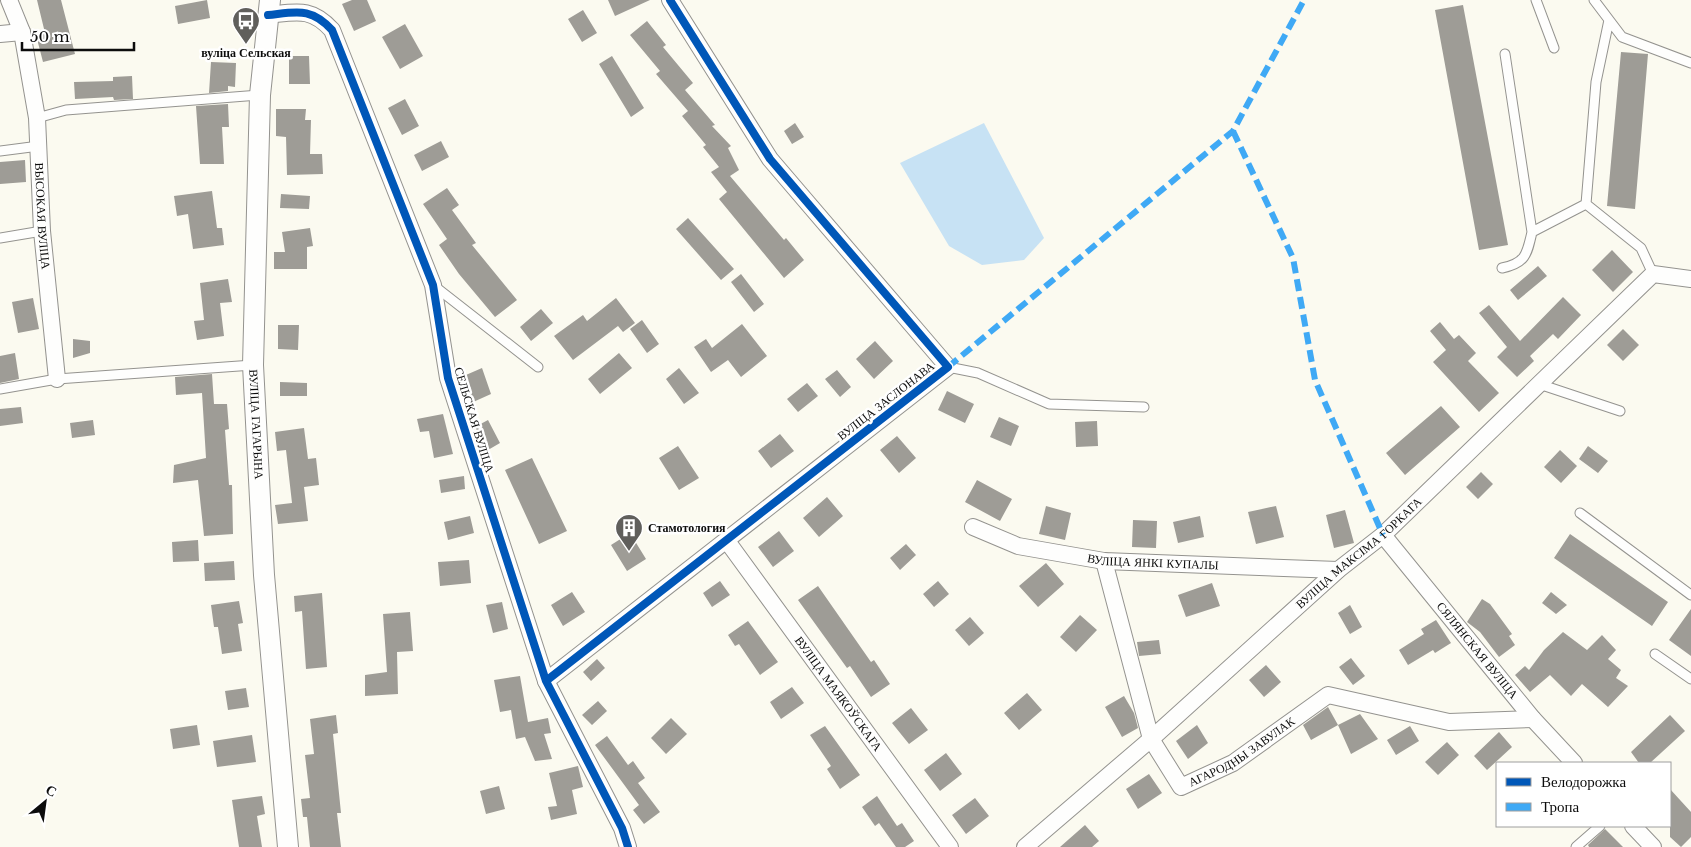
<svg xmlns="http://www.w3.org/2000/svg" width="1691" height="847" viewBox="0 0 1691 847" font-family="'Libre Baskerville',serif">
	<style>
		.water { fill: #c7e2f4 }
		.building { fill: #9e9c96 }
		.lines { fill: none; stroke-linecap: round; stroke-linejoin: round }
		.service-casing { stroke: #94938f; stroke-width: 11 }
		.minor-casing { stroke: #94938f; stroke-width: 18 }
		.tertiary-casing { stroke: #94938f; stroke-width: 22 }
		.service { stroke: #fefefd; stroke-width: 9 }
		.minor { stroke: #fefefd; stroke-width: 16 }
		.tertiary { stroke: #fefefd; stroke-width: 20 }
		.quiet { stroke: #3fa9f5; stroke-width: 6; stroke-dasharray: 12 6; stroke-linecap: butt }
		.cycleway-casing { stroke: #fff; stroke-width: 11 }
		.cycleway { stroke: #0057b8; stroke-width: 8 }
		.labels { text-anchor: middle; stroke-width: 5; stroke-linejoin: round; paint-order: stroke }
		.poi-label { font-size: 12px; font-weight: bold; fill: #0c0c0c; stroke: #fff }
		.street-label { font-size: 12px; fill: #0c0c0c; stroke: #fff }
	</style>
	<rect width="100%" height="100%" fill="#fbfaf0"/>
	<path class="water" d="M984 123 1044 238 1024 260 982 265 949 246 900 163Z"/>
	<path class="building" d="M37 0H61L75 54 43 62 36 35 45 33Z
		M207 0 210 18 178 24 175 6Z
		M352 0H367L376 21 354 31 342 4Z
		M608 0H650L615 16Z
		M1463 5 1508 245 1479 250 1435 10Z
		M583 10 597 33 582 42 568 19Z
		M647 21 666 45 663 47 693 83 685 90 715 125 712 126 731 146 728 148 739 170 730 176 784 240 786 238 804 260 784 278 719 199 727 192 711 172 719 167 703 147 706 145 682 116 688 111 656 74 660 71 630 35Z
		M405 24 423 56 400 69 382 37Z
		M1621 52 1648 54 1635 209 1607 206Z
		M289 56H309L310 84H289Z
		M612 56 644 108 631 117 599 64Z
		M211 62 236 63 235 87 228 86V91L209 93Z
		M132 76 133 99 114 100 113 97 75 99 74 82 113 81V77Z
		M405 99 419 126 402 135 388 108Z
		M228 104 229 127H222L224 164H200L196 106Z
		M276 109H306L305 120H311L310 154H322L323 174 287 175 286 137 276 136Z
		M795 123 804 137 792 144 784 131Z
		M441 141 449 157 422 171 414 155Z
		M25 160 26 182 0 184V162Z
		M447 188 459 205 452 210 476 243 472 245 517 300 495 317 459 274 439 245 447 239 423 204Z
		M212 191 217 228H222L224 245 193 249 188 214 177 216 174 196Z
		M281 194 310 196 309 209 280 208Z
		M688 218 734 269 721 280 676 229Z
		M310 228 313 246 307 247V269H274V252H285L282 232Z
		M1612 250 1633 272 1613 292 1592 270Z
		M1538 266 1547 276 1518 300 1510 290Z
		M741 274 764 304 754 312 731 282Z
		M228 279 232 302 220 303 224 336 197 340 194 321 204 320 200 283Z
		M1563 297 1581 315 1558 339 1553 334 1530 356 1534 361 1517 377 1497 357 1507 347 1479 313 1489 305 1520 341Z
		M33 298 39 329 18 333 12 302Z
		M616 298 635 323 623 332 618 326 573 360 554 336 583 315 587 321Z
		M541 309 553 323 531 341 520 327Z
		M642 320 659 344 647 353 630 329Z
		M1440 322 1454 339 1459 335 1476 353 1468 361 1499 393 1479 412 1433 362 1446 350 1430 331Z
		M742 324 767 356 741 377 728 360 711 372 694 347 706 339 712 348Z
		M278 325H299L298 350 278 349Z
		M1623 329 1639 345 1623 361 1607 345Z
		M73 339 90 341V353L73 358Z
		M875 341 893 361 874 379 856 359Z
		M15 353 19 379 0 383V356Z
		M619 353 632 368 600 394 588 379Z
		M482 368 491 394 471 403 459 378Z
		M679 368 699 393 684 404 666 379Z
		M837 370 851 387 840 397 825 379Z
		M212 374 214 404H227L229 429 225 430 229 485H232L233 534 204 536 198 480 173 483 174 465 206 458 202 393 176 395 175 377Z
		M280 382 307 383V396H280Z
		M807 383 818 396 798 412 787 399Z
		M947 391 974 404 965 423 938 410Z
		M1441 406 1460 427 1405 475 1386 453Z
		M21 407 23 423 0 426V409Z
		M443 414 453 454 434 458 429 431 420 432 417 419Z
		M999 417 1019 426 1011 446 990 437Z
		M93 420 95 435 72 438 70 423Z
		M488 420 500 443 488 450 475 427Z
		M1097 421 1098 446 1076 447 1075 422Z
		M304 428 308 459 316 458 319 485 304 487 308 521 278 524 275 505 292 503 286 450 277 451 275 432Z
		M780 434 794 451 771 468 758 451Z
		M897 436 916 458 899 473 880 450Z
		M678 446 699 478 679 490 659 458Z
		M1588 446 1608 461 1598 473 1579 459Z
		M1560 450 1577 466 1561 483 1544 467Z
		M532 458 567 531 539 544 505 470Z
		M1481 472 1493 484 1478 499 1466 487Z
		M464 476 465 489 441 493 439 480Z
		M977 480 1012 499 1000 521 965 502Z
		M827 497 843 516 819 537 803 518Z
		M1046 506 1071 513 1065 540 1039 534Z
		M1276 506 1284 537 1256 544 1248 512Z
		M1345 510 1354 543 1334 548 1326 515Z
		M470 516 474 533 448 540 444 522Z
		M1200 516 1204 537 1178 543 1173 522Z
		M1133 520 1157 521 1156 548 1132 547Z
		M779 531 794 551 773 567 758 547Z
		M630 533 646 559 627 571 611 545Z
		M1570 534 1668 602 1652 626 1554 558Z
		M198 540 199 561 173 562 172 542Z
		M906 544 916 555 900 570 890 558Z
		M469 560 471 583 440 586 438 562Z
		M234 561 235 580 205 581 204 563Z
		M1046 563 1064 584 1038 607 1019 586Z
		M720 581 730 595 712 607 703 593Z
		M938 581 949 594 934 607 923 594Z
		M1212 583 1220 606 1186 617 1178 595Z
		M818 586 871 662 874 660 890 684 871 697 850 666 847 668 798 600Z
		M572 592 585 612 563 626 551 605Z
		M1551 592 1567 605 1556 614 1542 603Z
		M322 593 327 667 306 669 302 611 295 612 294 596Z
		M1482 599 1490 604 1512 634 1509 636 1515 645 1499 657 1480 632 1467 622Z
		M239 601 243 623 238 624 242 651 222 654 218 627H214L211 605Z
		M502 602 508 629 493 633 486 605Z
		M1350 605 1362 627 1350 634 1338 613Z
		M1691 609V656L1669 640Z
		M410 612 413 651 397 652 398 694 365 696V675L387 672 383 614Z
		M1080 615 1097 630 1076 652 1060 637Z
		M970 617 984 633 969 646 955 630Z
		M1436 620 1451 643 1435 653 1433 650 1408 665 1399 650 1424 634 1421 629Z
		M748 621 778 662 760 675 739 644 735 646 728 635Z
		M1563 632 1587 650 1602 635 1616 650 1608 659 1621 670 1616 678 1628 686 1608 707 1582 684 1571 696 1550 675 1530 692 1515 675 1525 666 1529 670 1544 650Z
		M1159 640 1161 654 1139 656 1137 642Z
		M1351 658 1365 676 1353 685 1339 667Z
		M597 659 605 668 591 681 583 672Z
		M1266 665 1281 682 1264 697 1249 680Z
		M520 676 528 722 548 718 551 733 544 734 552 759 535 761 525 737 516 739 511 710 500 712 494 680Z
		M792 687 804 703 781 719 770 702Z
		M246 688 249 707 228 710 225 691Z
		M1027 693 1042 710 1019 730 1004 713Z
		M1124 696 1134 713 1138 728 1122 737 1105 707Z
		M598 701 607 711 592 725 582 715Z
		M1328 707 1338 725 1311 740 1303 725Z
		M911 708 928 730 909 744 892 723Z
		M1360 714 1378 739 1351 754 1338 725Z
		M336 715 338 733 333 734 341 813H337L341 847H310L307 817H303L301 799 310 798 305 755 314 754 310 719Z
		M1670 715 1685 731 1650 763H1639L1631 752Z
		M671 718 687 734 666 754 651 738Z
		M197 725 200 745 173 749 170 729Z
		M1197 725 1208 743 1188 759 1176 741Z
		M825 726 860 775 840 789 827 769 831 766 810 735Z
		M1410 726 1419 741 1396 755 1387 740Z
		M1499 732 1512 747 1487 770 1474 756Z
		M252 735 256 762 217 767 213 741Z
		M607 736 628 765 633 761 645 778 638 783 660 812 644 824 633 810 639 805 595 745Z
		M1447 742 1459 755 1438 775 1425 762Z
		M946 753 962 774 940 791 924 770Z
		M578 766 583 787 572 790 577 814 551 820 548 807 557 806 549 773Z
		M1149 774 1162 793 1138 809 1126 789Z
		M499 786 505 809 486 814 480 791Z
		M1670 789 1691 812V837L1681 847 1670 837Z
		M262 796 265 814 257 816 262 847H239L232 800Z
		M877 796 897 826 902 823 914 841 905 847H896L879 823 875 826 862 807Z
		M975 798 989 816 966 834 952 815Z
		M1085 825 1099 841 1092 847H1060Z
		M1605 829 1623 847H1589L1588 845Z"/>
	<g class="lines">
		<defs>
			<path id="service" d="M1536 0 1554 48
				M1594 0 1622 37 1691 63
				M1505 54 1532 232 1586 204 1641 248 1653 274
				M37 118 66 110 260 95
				M0 151 39 146
				M1586 204 1596 82 1609 20
				M0 238 42 231
				M1502 268C1526 263 1527 254 1532 232
				M433 285 538 367
				M948 367 978 373 1049 404 1144 407
				M1539 384 1620 411
				M0 389 57 379 253 365
				M1580 513 1691 595
				M1655 654 1691 679
				M1576 847 1600 826"/>
			<g id="minor">
				<path id="s1" d="M9 0 22 32 37 118 42 231 57 379"/>
				<path d="M268 15C297 12 311 7 332 30L433 285 448 378 546 681 622 828 628 847"/>
				<path d="M0 34 22 32"/>
				<path id="s2" d="M973 527 1018 546 1104 561 1338 570"/>
				<path id="s3" d="M1383 535 1533 719 1574 763"/>
				<path id="s4" d="M727 541 950 847"/>
				<path id="s5" d="M1104 561 1151 739 1181 787 1233 763 1328 695 1449 722 1533 719"/>
				<path d="M546 681 948 367 770 159 670 0"/>
				<path d="M1633 826 1653 847"/>
				<path id="s6" d="M1025 847 1151 739 1338 570 1383 535 1653 274 1691 279"/>
			</g>
			<g id="tertiary">
				<path id="s7" d="M270 0 260 95 253 365 264 575 288 847"/>
			</g>
		</defs>
		<use href="#service" class="service-casing"/>
		<use href="#minor" class="minor-casing"/>
		<use href="#tertiary" class="tertiary-casing"/>
		<use href="#service" class="service"/>
		<use href="#minor" class="minor"/>
		<use href="#tertiary" class="tertiary"/>
		<path class="quiet" d="M1233 131 1293 258 1315 380 1383 535
			M948 367 1233 131 1304 0"/>
		<defs>
			<path id="cycleway" d="M268 15C297 12 311 7 332 30L433 285 448 378 546 681 622 828 628 847
				M546 681 948 367 770 159 670 0"/>
		</defs>
		<use href="#cycleway" class="cycleway-casing"/>
		<use href="#cycleway" class="cycleway"/>
	</g>
	<defs>
		<symbol id="bus-pin" viewBox="-11 -11 22 30"><path d="M0 17L-7.5 6A9.5 9.5 0 1 1 7.5 6Z" fill="#605f5c" stroke="#fff"/><path d="M-5-6H5V4H4V6H2V4H-2V6H-4V4H-5ZM-3.5-4V0h7V-4ZM-3.5 1.2v1.5H-2V1.2ZM2 1.2v1.5H3.5V1.2Z" fill="#fff"/></symbol>
		<symbol id="building-pin" viewBox="-11 -11 22 30"><path d="M0 17L-7.5 6A9.5 9.5 0 1 1 7.5 6Z" fill="#605f5c" stroke="#fff"/><path d="M-4-6H4V6H1V3H-1V6H-4ZM-2.5-4.3h1.7v1.8h-1.7ZM.8-4.3h1.7v1.8H.8ZM-2.5-1h1.7V.8h-1.7ZM.8-1h1.7V.8H.8Z" fill="#fff"/></symbol>
	</defs>
	<g fill-rule="evenodd">
		<use href="#bus-pin" x="230" y="5" width="32" height="43"/>
		<use href="#building-pin" x="613" y="512" width="32" height="43"/>
	</g>
	<g class="labels">
		<g class="poi-label">
			<text x="246" y="57">вуліца Сельская</text>
			<text x="648" y="532" text-anchor="start">Стамотология</text>
		</g>
		<g class="street-label">
			<text dy="4" stroke="none"><textPath href="#s1" startOffset="220">ВЫСОКАЯ ВУЛІЦА</textPath></text>
			<text transform="translate(886 401) rotate(-38)" y="4">ВУЛІЦА ЗАСЛОНАВА</text>
			<text transform="translate(474 420) rotate(73)" y="4">СЕЛЬСКАЯ ВУЛІЦА</text>
			<text dy="4" stroke="none"><textPath href="#s7" startOffset="425">ВУЛІЦА ГАГАРЫНА</textPath></text>
			<text dy="4" stroke="none"><textPath href="#s6" startOffset="445">ВУЛІЦА МАКСІМА ГОРКАГА</textPath></text>
			<text dy="4" stroke="none"><textPath href="#s2" startOffset="185">ВУЛІЦА ЯНКІ КУПАЛЫ</textPath></text>
			<text dy="4" stroke="none"><textPath href="#s3" startOffset="149">СЯЛЯНСКАЯ ВУЛІЦА</textPath></text>
			<text dy="4" stroke="none"><textPath href="#s4" startOffset="189">ВУЛІЦА МАЯКОЎСКАГА</textPath></text>
			<text dy="4" stroke="none"><textPath href="#s5" startOffset="311">АГАРОДНЫ ЗАВУЛАК</textPath></text>
		</g>
	</g>
	<rect x="1496" y="762" width="175" height="65" fill="#ffffff" stroke="#9e9e9e"/>
	<rect x="1506" y="778" width="25" height="8" fill="#0057b8" stroke="#9e9e9e"/>
	<text x="1541" y="787" font-size="15" fill="#0c0c0c">Велодорожка</text>
	<rect x="1506" y="803" width="25" height="8" fill="#3fa9f5" stroke="#9e9e9e"/>
	<text x="1541" y="812" font-size="15" fill="#0c0c0c">Тропа</text>
	<g transform="translate(45 802) rotate(29)" stroke="#ffffff" stroke-width="4" paint-order="stroke">
	<path d="M0-4L9 19L0 12L-9 19Z" fill="#0c0c0c"/>
	<text y="-8" font-size="14" font-weight="bold" text-anchor="middle" fill="#0c0c0c">С</text>
	</g>
	<path d="M22 42v8h112v-8" fill="none" stroke="#0c0c0c" stroke-width="2.5"/>
	<text x="30" y="42" font-size="15" fill="#0c0c0c" stroke="#ffffff" stroke-width="4" paint-order="stroke">50 m</text>
</svg>
